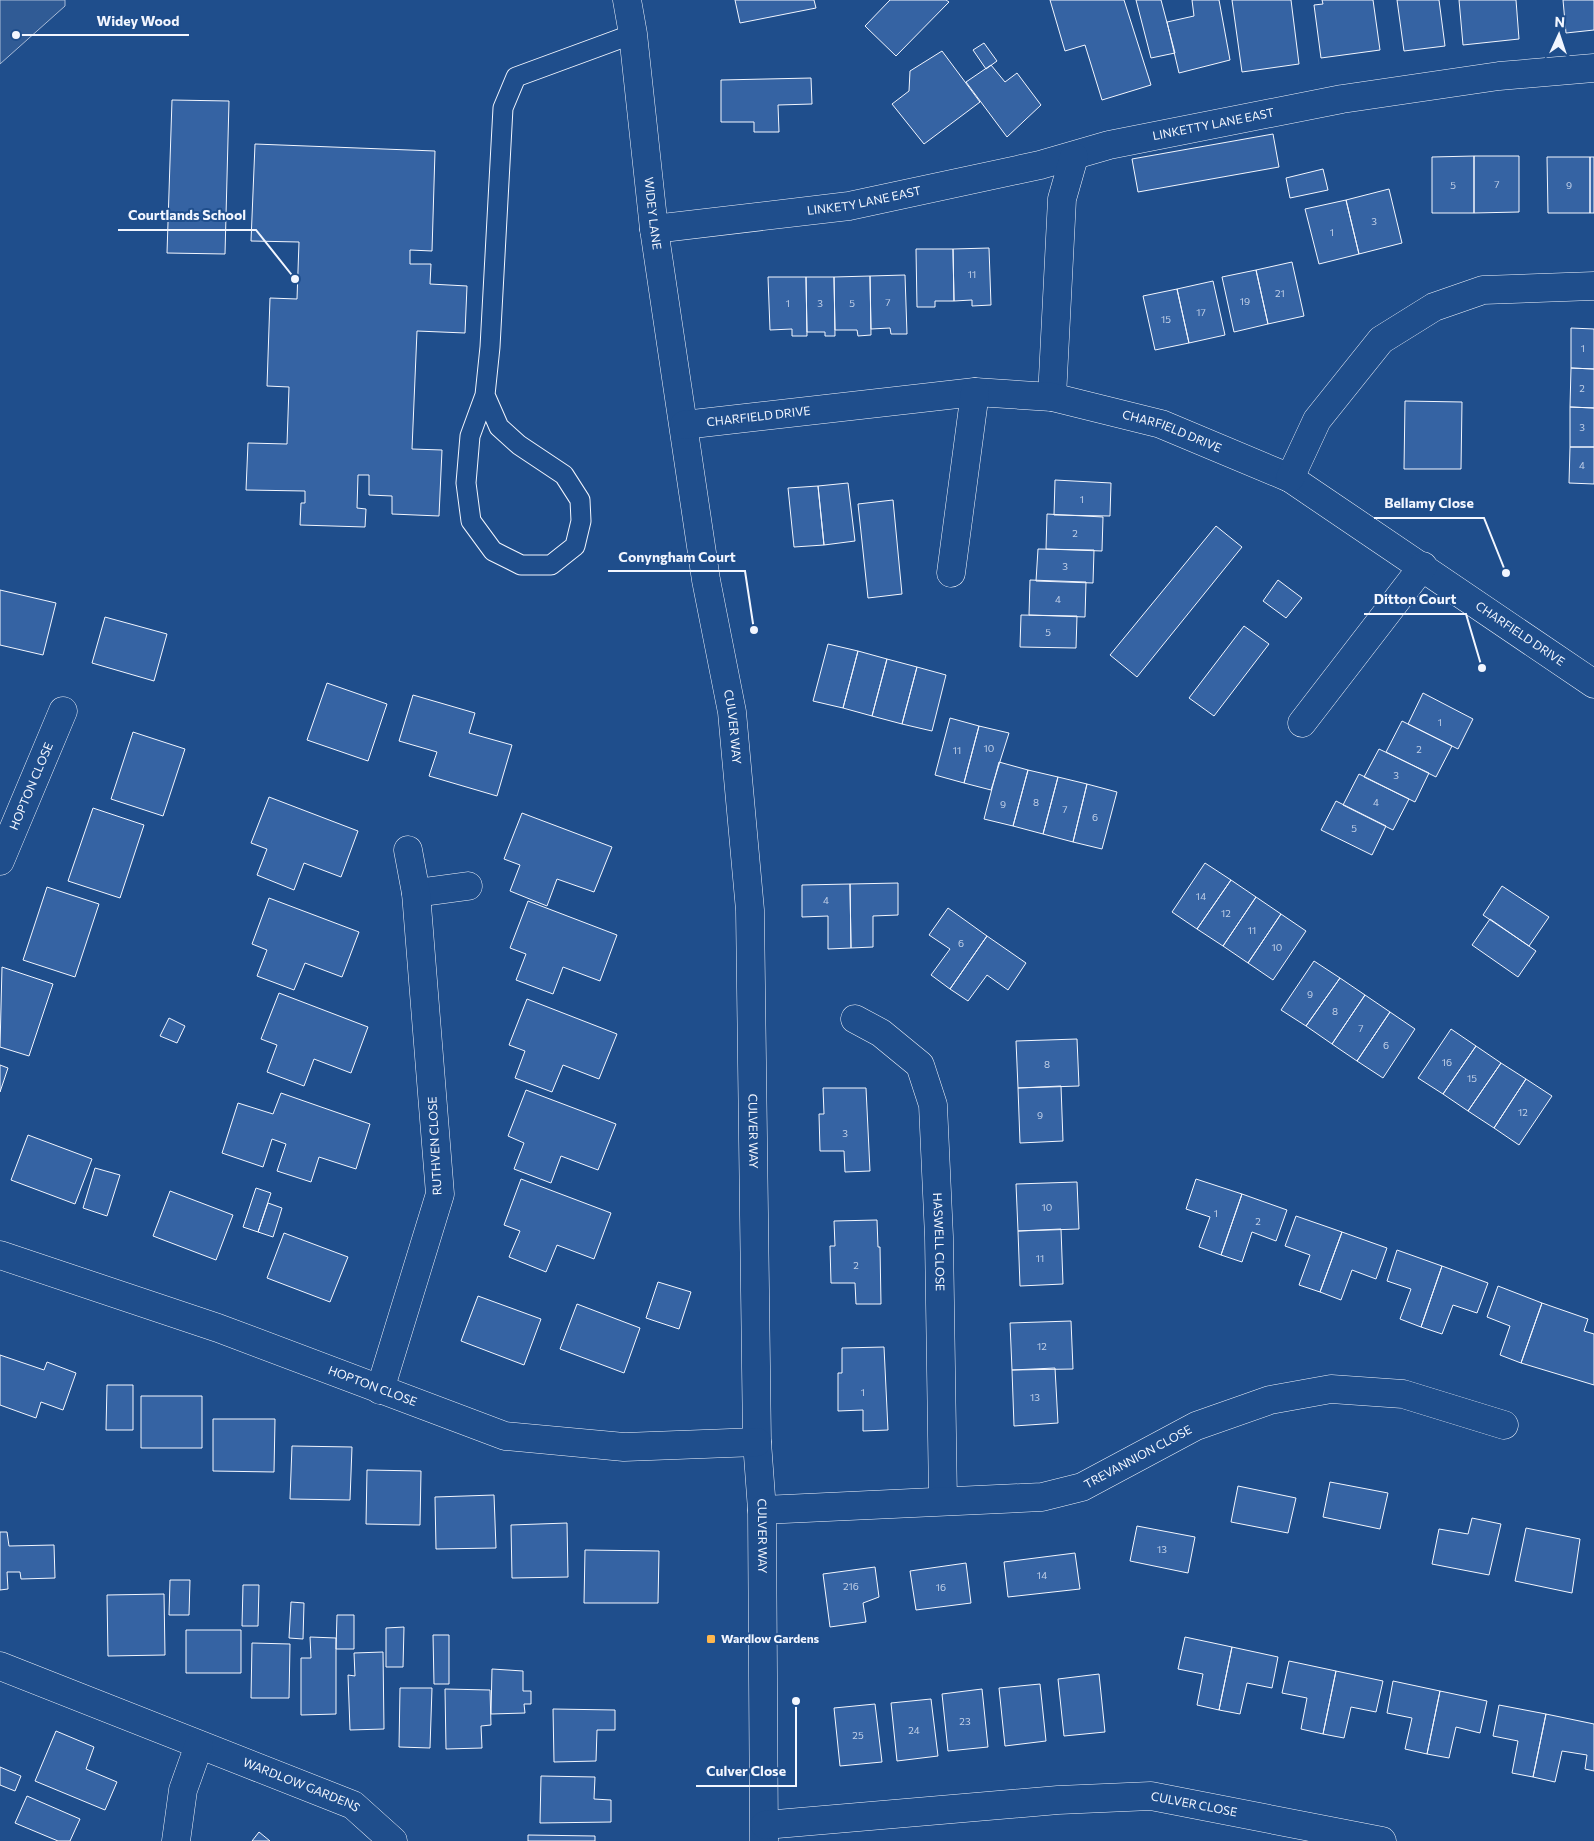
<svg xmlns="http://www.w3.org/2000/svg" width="1594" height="1841" viewBox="0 0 1594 1841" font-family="Commissioner,sans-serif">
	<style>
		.green { fill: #305b95; stroke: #a8bbd7 }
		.building { fill: #3563a3; stroke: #f2f6ff }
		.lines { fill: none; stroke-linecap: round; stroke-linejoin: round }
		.lane-casing { stroke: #f2f6ff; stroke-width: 21 }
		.street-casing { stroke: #f2f6ff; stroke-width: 29 }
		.lane { stroke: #1f4e8c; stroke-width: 19 }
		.street { stroke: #1f4e8c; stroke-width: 28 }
		.poi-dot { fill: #ffb74d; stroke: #1f4e8c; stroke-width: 2 }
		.labels { text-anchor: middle; stroke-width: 4; stroke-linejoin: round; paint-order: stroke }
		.number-label { font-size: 10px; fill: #c3d1e8 }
		.street-label { font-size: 12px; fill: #f2f6ff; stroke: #1f4e8c }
		.poi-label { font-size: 12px; font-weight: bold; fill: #f2f6ff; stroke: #1f4e8c; text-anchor: start }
		.leader { fill: none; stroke: #f2f6ff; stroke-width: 2 }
		.callout-dot { fill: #f2f6ff; stroke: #1f4e8c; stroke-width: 2 }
		.callout-label { font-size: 14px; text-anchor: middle; font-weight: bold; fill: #f2f6ff; stroke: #1f4e8c; stroke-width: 4; stroke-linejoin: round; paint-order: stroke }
	</style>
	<rect width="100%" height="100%" fill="#1f4e8c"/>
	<path class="green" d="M0 0H65V6L0 64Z"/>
	<path class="building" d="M735 0H814L816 8 740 23Z
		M890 0H946L949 2 896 56 865 26Z
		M1050 0H1124L1151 85 1102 100 1085 45 1065 51Z
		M1136 0H1161L1175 53 1151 58Z
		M1192 0H1219L1230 60 1179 73 1167 22 1194 16Z
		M1232 0H1291L1299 64 1242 72Z
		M1322 0H1373L1380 50 1321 58 1314 5 1323 4Z
		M1397 0H1439L1445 46 1404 51Z
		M1459 0H1516L1519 39 1463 45Z
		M1563 0H1594V30L1566 33Z
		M984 43 997 61 986 69 973 50Z
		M942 51 980 102 924 144 892 104 909 91 910 71Z
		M991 65 1005 82 1017 73 1041 105 1007 137 966 82Z
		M811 78 812 104 778 105 779 132H754V122H721V80Z
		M172 100 229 101 225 254 167 253Z
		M1273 134 1279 167 1138 192 1132 159Z
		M255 144 435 151 432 251 410 250V264H431L430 284 467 286 465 333 417 331 412 449 442 450 439 516 392 514V496L369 495V475H358L357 508 366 509 365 527 300 525 301 503H305V491L246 490 248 443 287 444 289 387 267 386 270 298 297 299 299 242 251 241Z
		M1474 156V213H1432V157Z
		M1474 156H1519V212L1474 213Z
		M1547 157H1590V213H1548Z
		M1590 157H1594V213H1590Z
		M1323 169 1328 190 1290 198 1286 178Z
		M1389 189 1402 243 1359 254 1346 200Z
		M1346 200 1359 254 1319 264 1305 209Z
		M989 248 991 305 972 306V300L954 301 953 249Z
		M916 249H953L954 301H935V307H917Z
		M1292 262 1304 316 1268 324 1256 270Z
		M1256 270 1268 324 1234 332 1222 277Z
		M905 275 907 334H891L890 328 871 329 870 276Z
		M870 276 871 335 858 336 857 330H835L834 277Z
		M768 277H806L807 336H792V329L770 330Z
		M806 277H834L835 336H825V332H807Z
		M1213 281 1225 335 1189 343 1177 289Z
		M1177 289 1189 343 1155 350 1143 296Z
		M1571 328 1594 329V369L1571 368Z
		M1571 368 1594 369V408L1570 407Z
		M1405 401 1462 402 1461 469H1404Z
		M1570 407 1594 408V447H1570Z
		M1570 447H1594V484L1569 483Z
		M1055 480 1111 483 1110 516 1054 515Z
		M848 483 855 541 824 545 818 486Z
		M818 486 824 545 794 547 788 488Z
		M893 500 902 594 868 598 858 504Z
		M1047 514 1103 517 1102 551 1046 549Z
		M1216 526 1242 547 1137 677 1110 655Z
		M1038 549 1094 550 1093 583 1036 581Z
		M1030 580 1086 582 1085 617 1029 615Z
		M1278 580 1302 598 1286 618 1263 601Z
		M0 590 56 603 43 655 0 645Z
		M1021 615 1077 616 1076 648 1020 647Z
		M105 617 167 634 154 681 92 663Z
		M1244 626 1269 644 1214 716 1189 698Z
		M828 644 858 651 843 708 813 701Z
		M858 651 887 659 872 716 843 708Z
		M887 659 917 667 902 724 872 716Z
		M917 667 946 675 932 731 902 724Z
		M327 683 387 704 368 761 307 740Z
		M1423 693 1473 719 1458 749 1408 724Z
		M413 695 475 713 469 733 512 745 497 796 429 776 437 752 399 741Z
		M950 718 979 726 964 783 935 775Z
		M1402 721 1452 746 1436 777 1386 752Z
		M979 726 1009 733 991 790 964 783Z
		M133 732 185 749 163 816 111 799Z
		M1379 749 1429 773 1415 802 1364 777Z
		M999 762 1028 770 1013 826 984 819Z
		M1028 770 1058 777 1043 834 1013 826Z
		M1359 774 1409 799 1393 830 1343 805Z
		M1058 777 1087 784 1073 842 1043 834Z
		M1087 784 1117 792 1102 849 1073 842Z
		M269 797 358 831 341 877 304 863 294 890 257 875 267 849 251 843Z
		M1336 801 1386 826 1372 855 1321 830Z
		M93 808 144 825 120 898 68 881Z
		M522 813 612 847 594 892 557 879 547 906 510 891 520 865 504 859Z
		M1205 863 1231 880 1197 929 1172 912Z
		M1231 880 1256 897 1223 946 1197 929Z
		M898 883V915L873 916V947L851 948 850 884Z
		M850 884 851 948 828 949V916L802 917V885Z
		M1502 886 1549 917 1529 946 1483 915Z
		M47 887 99 904 75 977 23 960Z
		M1256 897 1281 914 1248 963 1223 946Z
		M269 898 359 932 342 977 305 963 294 990 257 976 267 950 252 944Z
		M528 901 617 935 600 981 563 967 553 994 516 980 526 954 510 948Z
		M948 908 987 936 950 989 931 975 950 949 929 935Z
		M1281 914 1306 931 1273 980 1248 963Z
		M1490 919 1536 951 1518 977 1472 945Z
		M987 936 1026 963 1008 990 987 975 968 1001 950 989Z
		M1314 961 1340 978 1306 1026 1281 1010Z
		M2 967 53 984 29 1056 0 1047Z
		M1340 978 1365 995 1332 1044 1306 1026Z
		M279 993 368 1027 351 1073 314 1059 304 1086 267 1072 277 1045 261 1039Z
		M1365 995 1390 1012 1357 1061 1332 1044Z
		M527 999 617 1034 599 1079 563 1065 552 1092 515 1078 525 1051 509 1045Z
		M1390 1012 1415 1029 1383 1078 1357 1061Z
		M169 1018 185 1026 177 1043 160 1036Z
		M1451 1029 1476 1046 1443 1094 1418 1078Z
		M1077 1039 1079 1086 1018 1088 1016 1041Z
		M1476 1046 1501 1063 1468 1111 1443 1094Z
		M1501 1063 1526 1079 1494 1128 1468 1111Z
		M0 1065 8 1068 0 1092Z
		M1526 1079 1552 1096 1519 1145 1494 1128Z
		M1061 1086 1063 1141 1020 1143 1018 1088Z
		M823 1088H866L870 1171 845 1172 844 1151H820L819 1114H824Z
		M526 1090 616 1124 598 1170 561 1156 551 1183 514 1169 524 1143 508 1136Z
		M281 1093 370 1124 356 1169 319 1157 311 1182 277 1171 286 1144 272 1139 263 1167 222 1153 238 1103 273 1114Z
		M28 1135 92 1159 75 1204 11 1180Z
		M95 1168 120 1175 107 1216 83 1208Z
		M521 1179 611 1213 594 1259 557 1245 546 1272 509 1257 520 1231 504 1225Z
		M1196 1179 1242 1194 1221 1255 1199 1247 1210 1217 1186 1209Z
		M1077 1182 1079 1229 1018 1231 1016 1184Z
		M256 1188 271 1193 258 1232 243 1227Z
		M170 1191 233 1215 216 1260 153 1236Z
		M1242 1194 1287 1210 1276 1241 1252 1232 1242 1262 1221 1255Z
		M268 1203 282 1208 273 1237 258 1232Z
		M1296 1216 1342 1232 1320 1292 1299 1285 1310 1255 1285 1246Z
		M877 1220 878 1247H880L881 1304H856L855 1283H831L830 1246H835L834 1221Z
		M1061 1229 1063 1284 1020 1286 1018 1231Z
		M1342 1232 1387 1248 1376 1279 1352 1270 1341 1300 1320 1292Z
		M284 1233 348 1257 330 1302 267 1278Z
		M1397 1250 1442 1266 1421 1327 1400 1319 1411 1289 1387 1281Z
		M1442 1266 1488 1283 1477 1313 1453 1305 1442 1334 1421 1327Z
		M658 1282 691 1292 679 1329 646 1318Z
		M1498 1286 1542 1303 1521 1363 1500 1355 1510 1326 1487 1317Z
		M478 1296 541 1319 524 1365 461 1341Z
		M1542 1303 1588 1319 1584 1331 1594 1334V1385L1521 1363Z
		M577 1304 640 1328 624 1373 560 1349Z
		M1071 1321 1073 1369 1012 1370 1010 1323Z
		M884 1347 888 1430 863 1431V1410L838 1411V1373H842V1348Z
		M0 1355 44 1370 47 1362 76 1373 63 1410 41 1402 36 1418 0 1405Z
		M1055 1368 1058 1423 1014 1426 1012 1370Z
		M107 1385H133V1430H106Z
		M141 1396H202V1448H141Z
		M213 1419H275L274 1472 213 1471Z
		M292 1446 352 1447 350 1500 290 1499Z
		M367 1470 421 1471 420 1525 366 1524Z
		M1330 1482 1388 1493 1380 1529 1323 1517Z
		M1238 1486 1296 1498 1288 1533 1231 1522Z
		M494 1495 496 1548 436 1549 435 1497Z
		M1472 1518 1501 1524 1489 1575 1432 1564 1439 1529 1468 1534Z
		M567 1523 568 1577 512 1578 511 1525Z
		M1137 1526 1195 1537 1188 1573 1130 1561Z
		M1526 1528 1580 1539 1572 1593 1515 1581Z
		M0 1532H7L9 1546 54 1545 55 1578 21 1579 20 1572H7L8 1589 0 1590Z
		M585 1550 659 1551 658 1603H584Z
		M1075 1553 1080 1589 1008 1597 1004 1562Z
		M966 1563 971 1603 916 1610 910 1571Z
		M875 1567 879 1597 863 1603 866 1622 830 1627 823 1574Z
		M170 1580H190L189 1615H169Z
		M243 1585H259L258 1626H242Z
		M164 1594 165 1655 108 1656 107 1595Z
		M291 1602 304 1603 303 1639 289 1638Z
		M337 1615H354V1649H336Z
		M404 1627 403 1667H386V1628Z
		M186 1630H241V1673H186Z
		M433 1635H449V1684H434Z
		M310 1637 336 1638V1714L301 1715V1658H311Z
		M1185 1637 1232 1647 1219 1710 1197 1705 1203 1674 1178 1669Z
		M252 1643 290 1644 289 1698H251Z
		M1232 1647 1278 1657 1272 1688 1247 1683 1240 1714 1219 1710Z
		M383 1652 384 1729 350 1730 348 1675 355 1676 354 1653Z
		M1289 1661 1336 1671 1323 1734 1301 1729 1307 1698 1282 1693Z
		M492 1669 523 1671V1691H531V1704H524L525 1713 491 1714Z
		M1336 1671 1383 1681 1376 1712 1351 1707 1344 1738 1323 1734Z
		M1099 1674 1105 1732 1064 1736 1058 1679Z
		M1393 1681 1440 1691 1427 1754 1405 1749 1412 1718 1387 1713Z
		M1040 1684 1046 1741 1005 1746 999 1688Z
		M400 1688H432L430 1748 399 1747Z
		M445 1689 490 1690 491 1725 481 1726 482 1748 446 1749Z
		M982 1689 988 1747 948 1751 942 1694Z
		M1440 1691 1487 1701 1480 1733 1456 1727 1449 1758 1427 1754Z
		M931 1699 938 1756 897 1761 891 1703Z
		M875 1704 882 1762 840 1766 834 1708Z
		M1499 1705 1546 1714 1533 1777 1512 1773 1518 1741 1493 1736Z
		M553 1709 615 1710V1730H597L596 1761 554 1762Z
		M1546 1714 1594 1724V1771L1585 1769 1587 1755 1562 1751 1555 1782 1533 1777Z
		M56 1731 94 1747 86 1769 117 1782 105 1810 35 1781Z
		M0 1767 21 1776 15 1791 0 1785Z
		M541 1776 595 1777 594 1799 611 1800V1822L540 1823Z
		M27 1796 80 1819 70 1841H58L15 1823Z
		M259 1832 270 1841H252Z
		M528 1835 595 1836V1841H528Z"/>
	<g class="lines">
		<defs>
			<path id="lane" d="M485 395 470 436 466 483 471 521 493 551 521 565H551L575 546 581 521 580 500 564 475 519 445 499 427 485 395 490 347 503 108 516 77 633 34"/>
			<g id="street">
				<path id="s1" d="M627 0 633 34 654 229 706 580 732 712 750 910 757 1442 762 1510 764 1841"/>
				<path id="s2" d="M654 229 849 206 1040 165 1109 145 1342 99 1499 76 1594 68"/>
				<path d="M1052 397 1062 199 1074 157"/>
				<path id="s3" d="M684 425 975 392 1052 397 1161 424 1290 478 1594 684"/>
				<path d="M1290 478 1317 420 1381 340 1434 307 1483 290 1594 286"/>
				<path d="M951 573 975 392"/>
				<path d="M1302 723 1423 566"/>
				<path id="s4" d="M0 861 63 711"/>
				<path d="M416 893 468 886"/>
				<path id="s5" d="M855 1019 881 1033 920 1065 933 1105 939 1237 943 1500"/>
				<path id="s6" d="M0 1255 218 1328 505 1436 624 1447 757 1442"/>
				<path d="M380 1390 440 1194 416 893 408 850"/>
				<path id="s7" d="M762 1510 1042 1497 1082 1487 1196 1426 1270 1400 1331 1389 1403 1394 1504 1425"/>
				<path id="s8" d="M0 1666 353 1805 393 1841"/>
				<path id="s9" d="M765 1825 1058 1800 1151 1796 1382 1841"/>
				<path d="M176 1841 183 1790 199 1745"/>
			</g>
		</defs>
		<use href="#lane" class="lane-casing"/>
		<use href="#street" class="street-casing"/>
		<use href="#lane" class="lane"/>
		<use href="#street" class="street"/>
	</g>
	<rect class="poi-dot" x="706" y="1634" width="10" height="10" rx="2.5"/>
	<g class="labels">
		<g class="number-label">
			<text x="1497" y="188">7</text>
			<text x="1453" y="189">5</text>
			<text x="1569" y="189">9</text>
			<text x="1374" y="225">3</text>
			<text x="1332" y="236">1</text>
			<text x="972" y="278">11</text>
			<text x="1280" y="297">21</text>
			<text x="1245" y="305">19</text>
			<text x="888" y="306">7</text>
			<text x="788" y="307">1</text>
			<text x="820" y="307">3</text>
			<text x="852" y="307">5</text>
			<text x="1201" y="316">17</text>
			<text x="1166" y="323">15</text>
			<text x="1583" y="352">1</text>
			<text x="1582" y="392">2</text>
			<text x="1582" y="431">3</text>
			<text x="1582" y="469">4</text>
			<text x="1082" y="503">1</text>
			<text x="1075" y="537">2</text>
			<text x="1065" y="570">3</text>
			<text x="1058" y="603">4</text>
			<text x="1048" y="636">5</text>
			<text x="1440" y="726">1</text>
			<text x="989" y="752">10</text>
			<text x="1419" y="753">2</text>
			<text x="957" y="754">11</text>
			<text x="1396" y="779">3</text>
			<text x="1036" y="806">8</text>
			<text x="1376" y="806">4</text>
			<text x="1003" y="808">9</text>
			<text x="1065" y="813">7</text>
			<text x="1095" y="821">6</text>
			<text x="1354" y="832">5</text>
			<text x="1201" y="900">14</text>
			<text x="826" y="904">4</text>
			<text x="1226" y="917">12</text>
			<text x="1252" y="934">11</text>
			<text x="961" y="947">6</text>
			<text x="1277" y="951">10</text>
			<text x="1310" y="998">9</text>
			<text x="1335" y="1015">8</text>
			<text x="1361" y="1032">7</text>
			<text x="1386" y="1049">6</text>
			<text x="1447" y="1066">16</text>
			<text x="1047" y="1068">8</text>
			<text x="1472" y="1082">15</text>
			<text x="1523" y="1116">12</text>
			<text x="1040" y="1119">9</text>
			<text x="845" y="1137">3</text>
			<text x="1047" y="1211">10</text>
			<text x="1216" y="1217">1</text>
			<text x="1258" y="1225">2</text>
			<text x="1040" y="1262">11</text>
			<text x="856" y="1269">2</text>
			<text x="1042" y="1350">12</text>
			<text x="863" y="1396">1</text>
			<text x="1035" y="1401">13</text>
			<text x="1162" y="1553">13</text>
			<text x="1042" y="1579">14</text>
			<text x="851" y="1590">216</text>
			<text x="941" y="1591">16</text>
			<text x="965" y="1725">23</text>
			<text x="914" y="1734">24</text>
			<text x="858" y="1739">25</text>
		</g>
		<g class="street-label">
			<text dy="4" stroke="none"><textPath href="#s2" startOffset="570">LINKETTY LANE EAST</textPath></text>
			<text dy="4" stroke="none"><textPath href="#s2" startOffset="212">LINKETY LANE EAST</textPath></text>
			<text dy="4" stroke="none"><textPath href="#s1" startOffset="215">WIDEY LANE</textPath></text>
			<text dy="4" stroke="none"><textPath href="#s3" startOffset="75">CHARFIELD DRIVE</textPath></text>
			<text dy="4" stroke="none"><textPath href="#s3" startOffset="495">CHARFIELD DRIVE</textPath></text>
			<text dy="4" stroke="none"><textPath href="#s3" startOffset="900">CHARFIELD DRIVE</textPath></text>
			<text dy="4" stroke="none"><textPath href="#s1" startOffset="735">CULVER WAY</textPath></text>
			<text dy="4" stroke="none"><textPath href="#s4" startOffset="81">HOPTON CLOSE</textPath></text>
			<text dy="4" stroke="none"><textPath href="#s1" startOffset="1140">CULVER WAY</textPath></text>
			<text transform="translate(435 1146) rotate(-93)" y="4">RUTHVEN CLOSE</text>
			<text dy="4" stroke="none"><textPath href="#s5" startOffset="259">HASWELL CLOSE</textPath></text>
			<text dy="4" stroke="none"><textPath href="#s6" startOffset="395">HOPTON CLOSE</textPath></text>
			<text dy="4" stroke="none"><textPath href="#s7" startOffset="385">TREVANNION CLOSE</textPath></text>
			<text dy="4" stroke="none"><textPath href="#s1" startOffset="1545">CULVER WAY</textPath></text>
			<text dy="4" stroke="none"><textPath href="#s8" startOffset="324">WARDLOW GARDENS</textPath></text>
			<text dy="4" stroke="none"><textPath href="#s9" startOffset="431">CULVER CLOSE</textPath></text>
		</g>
		<g class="poi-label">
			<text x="721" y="1643">Wardlow Gardens</text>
		</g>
	</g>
	<path class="leader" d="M16 35L86 35H189M295 279L256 230H118M1506 573L1484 518H1374M754 630L745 571H608M1482 668L1466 614H1364M796 1701L796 1786H696"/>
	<g class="callout-dot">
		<circle cx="16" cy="35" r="5"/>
		<circle cx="295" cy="279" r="5"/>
		<circle cx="1506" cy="573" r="5"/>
		<circle cx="754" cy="630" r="5"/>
		<circle cx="1482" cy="668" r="5"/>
		<circle cx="796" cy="1701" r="5"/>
	</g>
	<g class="callout-label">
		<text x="138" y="26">Widey Wood</text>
		<text x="187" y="220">Courtlands School</text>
		<text x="1429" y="508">Bellamy Close</text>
		<text x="677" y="562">Conyngham Court</text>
		<text x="1415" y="604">Ditton Court</text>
		<text x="746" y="1776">Culver Close</text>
	</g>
	<g transform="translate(1559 35) rotate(3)" stroke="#1f4e8c" stroke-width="4" paint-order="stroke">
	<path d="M0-4L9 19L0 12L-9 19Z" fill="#f2f6ff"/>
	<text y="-8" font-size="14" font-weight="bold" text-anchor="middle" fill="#f2f6ff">N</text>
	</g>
</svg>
